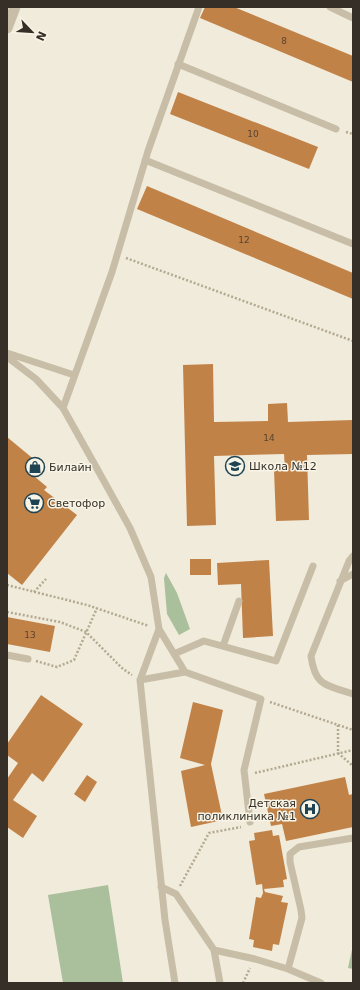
<svg xmlns="http://www.w3.org/2000/svg" width="360" height="990" viewBox="0 0 360 990" font-family="'DejaVu Sans',sans-serif">
	<style>
		.green { fill: #aabf9b }
		.building { fill: #c18248 }
		.lines { fill: none; stroke-linecap: round; stroke-linejoin: round }
		.path { stroke: #b4a891; stroke-width: 2.5; stroke-dasharray: 2 2; stroke-linecap: butt }
		.service { stroke: #c8bea7; stroke-width: 7 }
		.tertiary { stroke: #c8bea7; stroke-width: 11 }
		.labels { text-anchor: middle; stroke-width: 3; stroke-linejoin: round; paint-order: stroke }
		.number-label { font-size: 9px; fill: #58442f }
		.poi-label { font-size: 11px; fill: #352f27; stroke: #f8f4e6; text-anchor: start }
	</style>
	<rect width="100%" height="100%" fill="#f0ebda"/>
	<path class="green" d="M166 573 177 593 190 629 179 635 167 614 164 578Z
		M108 885 123 983H63L48 895Z
		M353 945V969L348 968Z"/>
	<path class="building" d="M205 7H234L353 56V82L200 18Z
		M178 92 318 147 309 169 170 114Z
		M147 186 353 273V299L137 209Z
		M213 364 214 422 268 421V404L287 403 288 422 353 420V454L307 455 309 520 276 521 274 470H285L284 454 214 456 216 525 187 526 183 365Z
		M7 437 42 466 34 476 47 487 44 490 77 515 22 585 7 573Z
		M190 559H211V575H190Z
		M269 560 273 636 243 638 241 584 218 585 217 563Z
		M7 617 55 626 50 652 7 644Z
		M41 695 83 724 43 782 32 773 13 800 37 816 23 838 7 827V779L18 763 7 755V744Z
		M193 702 223 710 211 764 223 820 191 827 181 771 205 765 180 758Z
		M87 775 97 782 85 802 74 794Z
		M345 777 349 795 353 794V827L286 841 282 824 271 826 264 794Z
		M272 830 273 836 279 835 287 879 283 880 284 887 264 889 265 892 283 896 281 902 288 903 279 945 273 944 272 951 253 947 254 940 249 939 256 897 261 898 263 893 262 884 256 885 249 841 255 840 254 833Z"/>
	<g class="lines">
		<path class="path" d="M346 132 353 134
			M126 258 353 341
			M7 585 87 605 149 626
			M34 592 46 579
			M7 612 60 622 86 632 123 669 132 675
			M36 661 57 667 74 660 97 608
			M270 702 353 730
			M338 725V753L353 766
			M255 773 353 750
			M180 886 209 833 241 827
			M243 983 250 968"/>
		<path class="service" d="M330 7 353 18
			M178 64 336 129
			M145 160 353 244
			M7 353 74 375
			M7 357 36 379 63 408 95 465 130 528 151 577 159 629 185 672
			M63 408 112 272 148 151 199 7
			M353 556 349 561 311 656C315 687 327 685 353 694
			M340 581 353 574
			M159 629 140 680 165 920 175 983
			M223 646 239 601
			M174 654 204 641 276 661 313 566
			M7 655 28 659
			M140 680 185 672 261 699 244 770 250 822
			M161 887 176 894 214 950 255 959 288 969 321 983
			M214 950 220 983
			M288 969 302 918 301 910 290 862V854L299 847 353 838"/>
		<path class="tertiary" d="M7 28 15 7"/>
	</g>
	<defs>
		<symbol id="school-ring" viewBox="-11 -11 22 22"><circle r="9.5" fill="#f8f4e6" stroke="#1e4454" stroke-width="1.5"/><path d="M0-5L7-2L0 1L-7-2ZM-4 1L0 2.5L4 1V4Q0 6-4 4Z" fill="#1e4454"/></symbol>
		<symbol id="shop-ring" viewBox="-11 -11 22 22"><circle r="9.5" fill="#f8f4e6" stroke="#1e4454" stroke-width="1.5"/><path d="M-5-2.5h2.3a2.7 3.5 0 0 1 5.4 0H5L5.5 6h-11ZM-1.5-2.5h3a1.5 2.3 0 0 0-3 0Z" fill="#1e4454"/></symbol>
		<symbol id="supermarket-ring" viewBox="-11 -11 22 22"><circle r="9.5" fill="#f8f4e6" stroke="#1e4454" stroke-width="1.5"/><path d="M-6-5.5h2.5l.6 2H6L4.5 2H-2.5L-4.4-4H-6ZM-1.5 3.2a1.3 1.3 0 1 0 .1 0ZM3 3.2a1.3 1.3 0 1 0 .1 0Z" fill="#1e4454"/></symbol>
		<symbol id="hospital-ring" viewBox="-11 -11 22 22"><circle r="9.5" fill="#f8f4e6" stroke="#1e4454" stroke-width="1.5"/><path d="M-5-5h3v3.5h4V-5h3V5h-3V1.5h-4V5h-3Z" fill="#1e4454"/></symbol>
	</defs>
	<g fill-rule="evenodd">
		<use href="#school-ring" x="224" y="455" width="22" height="22"/>
		<use href="#shop-ring" x="24" y="456" width="22" height="22"/>
		<use href="#supermarket-ring" x="23" y="492" width="22" height="22"/>
		<use href="#hospital-ring" x="299" y="798" width="22" height="22"/>
	</g>
	<g class="labels">
		<g class="number-label">
			<text x="284" y="44">8</text>
			<text x="253" y="137">10</text>
			<text x="244" y="243">12</text>
			<text x="269" y="441">14</text>
			<text x="30" y="638">13</text>
		</g>
		<g class="poi-label">
			<text x="249" y="470">Школа №12</text>
			<text x="49" y="471">Билайн</text>
			<text x="48" y="507">Светофор</text>
			<text x="296" y="807" text-anchor="end">Детская<tspan x="296" dy="13">поликлиника №1</tspan></text>
		</g>
	</g>
	<rect width="360" height="990" fill="none" stroke="#352f27" stroke-width="16"/>
	<g transform="translate(32 32) rotate(115)" stroke="#f8f4e6" stroke-width="3" paint-order="stroke">
	<path d="M0-3L7 15L0 10L-7 15Z" fill="#352f27"/>
	<text y="-6" font-size="11" font-weight="bold" text-anchor="middle" fill="#352f27">N</text>
	</g>
</svg>
